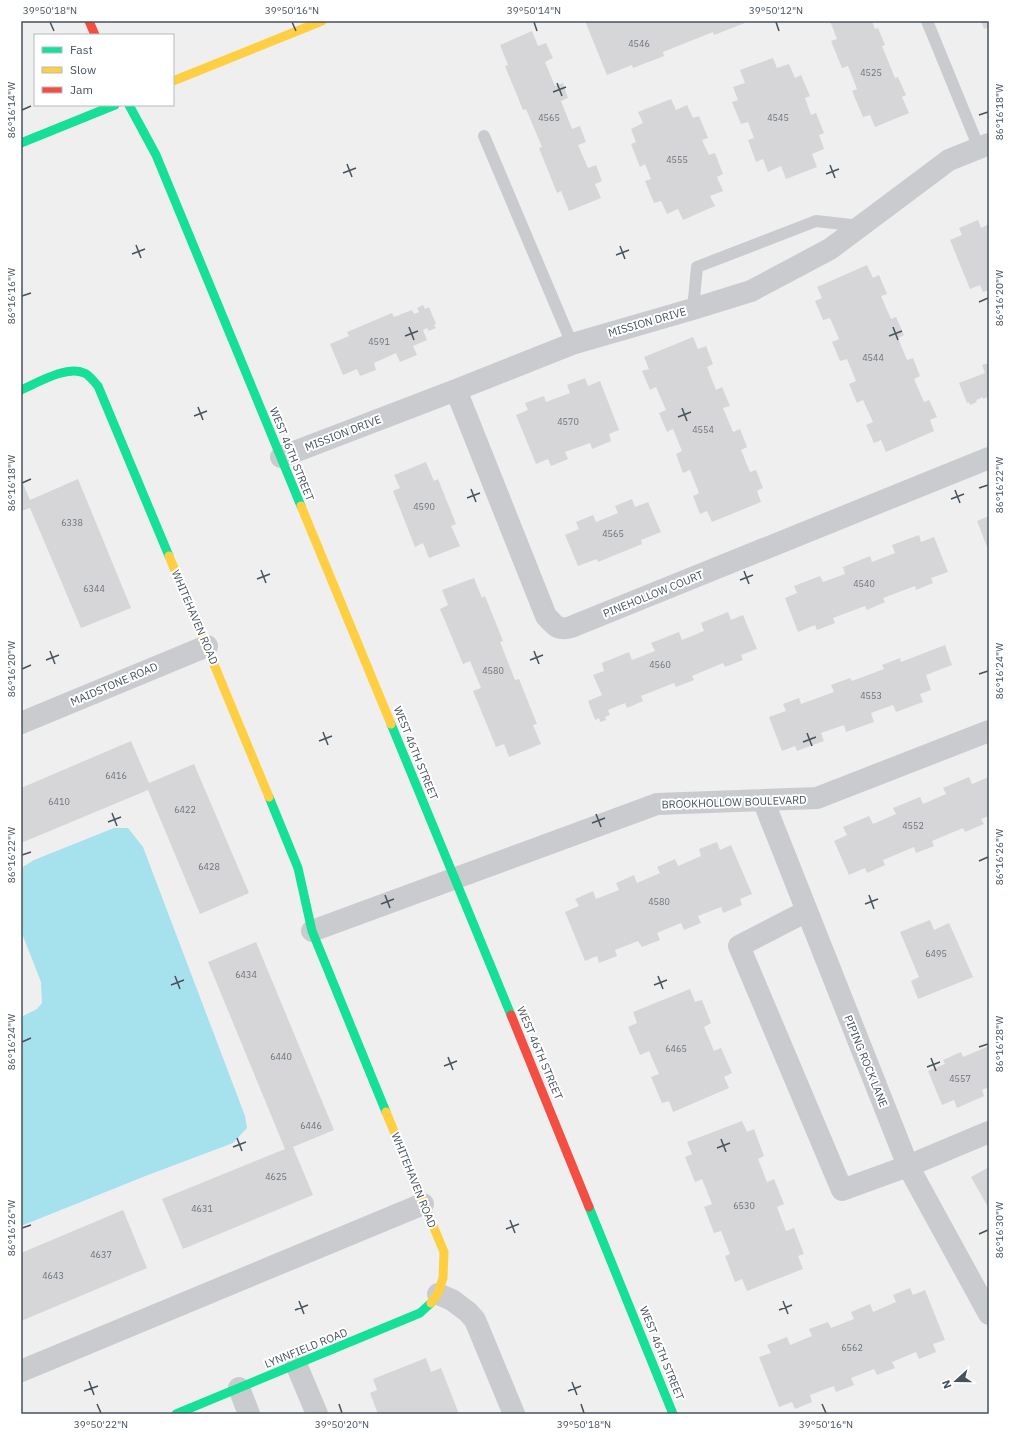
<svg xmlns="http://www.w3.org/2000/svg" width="1010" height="1435" viewBox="0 0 1010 1435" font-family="'IBM Plex Sans',sans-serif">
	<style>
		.water { fill: #a6e1ee }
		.building { fill: #d6d6d8 }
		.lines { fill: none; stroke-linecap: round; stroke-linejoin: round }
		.lane { stroke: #c9cbce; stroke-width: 12 }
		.street { stroke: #c9cbce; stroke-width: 22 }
		.fast { stroke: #16e098; stroke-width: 9 }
		.slow { stroke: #ffcf43; stroke-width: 9 }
		.jam { stroke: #f24e42; stroke-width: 9 }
		.ticks { fill: none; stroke: #46525c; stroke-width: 1.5 }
		.labels { text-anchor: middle; stroke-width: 4; stroke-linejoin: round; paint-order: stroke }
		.number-label { font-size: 9px; fill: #6c747c }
		.street-label { font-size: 11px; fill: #46525c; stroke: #fff }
		.neatline { fill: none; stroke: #46525c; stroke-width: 1.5 }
		.ticks-label { font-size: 10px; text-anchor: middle; fill: #46525c }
	</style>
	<rect width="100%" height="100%" fill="#f0efef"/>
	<path class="water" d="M114 828H128L143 847 245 1116 247 1128 233 1143 148 1175 21 1226V1017L37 1009 42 1003 41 982 21 931V868L34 860Z"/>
	<path class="building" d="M585 21H744L745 23 714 35 713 32 663 52 664 56 633 68 632 65 607 75Z
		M830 21H872L875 29 878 28 885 45 882 46 895 78 898 77 906 95 902 97 909 113 875 127 870 115 863 117 852 91 857 89 848 66 842 68 831 41 837 39Z
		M981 21H989V27L984 29Z
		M532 31 538 46 546 43 553 58 545 62 555 86 563 83 568 98 561 101 572 129 580 126 586 142 578 145 588 168 596 165 602 181 595 184 601 198 569 211 561 191 557 193 539 148 542 147 526 109 523 110 505 66 508 65 500 45Z
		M773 58 777 68 789 64 795 78 801 75 810 96 805 98 811 115 816 113 824 133 819 135 824 149 812 154 817 167 786 179 781 166 768 172 763 159 756 162 748 140 754 138 748 122 741 124 732 102 738 100 733 87 745 83 740 70Z
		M671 99 676 110 687 105 693 118 699 116 708 138 702 140 709 155 715 153 723 174 717 177 723 191 710 196 715 206 683 220 678 209 667 214 661 201 654 203 645 181 651 179 645 164 640 167 631 144 636 142 631 129 643 123 638 112Z
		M978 220 981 228 989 224V290L983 292 980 285 970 289 950 240 962 235 959 228Z
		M867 265 873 278 879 275 887 294 881 296 891 319 896 317 904 335 898 338 907 360 913 358 920 376 914 379 924 402 929 400 937 417 930 420 934 431 886 452 881 440 874 443 866 425 873 422 863 400 857 403 849 384 856 381 847 359 840 361 832 342 839 339 830 318 823 320 815 301 822 298 817 287Z
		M423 305 425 309 429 307 436 324 434 325 436 328 429 331 427 328 423 330 427 340 413 346 417 355 400 362 396 353 374 363 376 370 360 376 357 369 343 375 330 344 349 336 347 332 392 313 394 317 412 310 414 314 419 312 417 308Z
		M693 337 698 349 706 346 713 364 707 367 716 390 722 387 730 406 723 408 733 432 740 429 747 447 741 450 750 472 756 470 763 488 757 491 761 502 712 522 707 511 700 514 693 496 699 493 690 470 683 473 676 454 682 451 673 429 667 432 659 413 666 410 656 387 650 390 642 371 649 369 644 357Z
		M989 363V397L983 399V397L976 400 977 402 970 405 969 402 967 403 959 383 985 373 982 365Z
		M585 378 588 386 600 381 619 430 609 434 611 441 592 449 590 443 565 452 568 459 551 466 548 459 536 464 516 415 528 410 525 403 544 396 546 402 570 393 567 385Z
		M426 462 434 481 438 479 456 524 451 526 460 546 429 558 423 543 415 547 393 491 400 488 394 475Z
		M21 479 30 500 78 479 131 608 81 628 30 508 21 511Z
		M632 499 635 507 648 502 661 532 641 540 642 544 598 562 597 559 578 566 565 535 579 529 576 522 593 515 596 522 618 513 615 506Z
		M989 516V552L977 521Z
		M919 535 921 542 934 537 948 572 931 578 933 583 916 590 915 586 883 598 885 602 867 610 865 606 833 618 835 623 817 630 815 625 798 632 785 598 797 593 794 586 820 576 823 582 845 574 843 567 870 556 872 562 895 553 892 545Z
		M474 578 482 598 485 596 503 641 500 642 515 680 519 679 537 724 533 725 541 744 509 757 504 744 496 747 473 691 481 688 470 661 463 664 440 609 448 605 442 590Z
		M728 612 731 620 743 615 757 649 741 655 743 660 725 667 723 663 692 676 694 680 676 687 674 683 641 696 643 701 627 708 625 703 608 710 610 715 605 717 606 720 600 722 599 718 595 720 588 701 602 695 593 675 604 671 602 663 629 652 632 660 655 651 651 643 679 632 682 640 704 631 701 623Z
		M945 645 952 665 926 675 931 690 920 694 923 702 896 712 893 705 871 713 874 722 846 732 844 725 821 733 824 741 797 751 795 746 782 751 769 717 786 711 783 704 799 698 801 704 834 692 831 685 850 678 852 681 884 669 882 665 900 658 901 662Z
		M131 741 149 783 194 764 249 893 200 914 148 790 21 843V788Z
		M969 777 972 784 989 777V816L981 819 984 824 965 832 963 828 932 841 934 846 916 853 914 847 883 860 885 865 867 873 865 868 849 875 834 841 847 835 843 827 869 816 873 824 896 814 893 808 920 797 923 804 946 794 943 788Z
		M717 842 720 850 731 845 752 894 740 899 742 905 723 913 721 907 698 916 701 923 684 930 681 923 657 933 660 940 642 947 638 941 615 950 617 956 599 963 597 956 585 961 565 912 579 906 575 899 593 891 596 899 619 890 616 883 634 875 637 883 660 873 657 867 675 859 678 866 701 856 699 849Z
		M930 920 934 930 949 923 973 977 918 999 911 981 919 977 900 932Z
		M256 942 334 1130 293 1147 313 1195 183 1249 162 1199 285 1149 208 962Z
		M690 989 695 1002 702 1000 711 1023 704 1027 714 1051 721 1048 732 1073 724 1077 729 1088 673 1112 669 1101 662 1103 651 1077 659 1074 649 1051 640 1055 628 1027 637 1023 633 1012Z
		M989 1046V1087L982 1090 984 1096 957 1108 954 1100 942 1105 928 1071 945 1064 943 1060 961 1052 963 1057Z
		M742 1121 747 1132 754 1129 764 1156 758 1159 767 1182 774 1179 784 1204 777 1207 786 1231 794 1228 804 1254 798 1256 803 1269 747 1291 742 1279 735 1282 725 1256 730 1254 721 1231 714 1233 704 1207 712 1204 702 1179 695 1182 685 1157 692 1154 687 1142Z
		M989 1167V1209L971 1177Z
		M123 1210 147 1268 21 1321V1253Z
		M910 1288 913 1295 925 1290 945 1340 933 1344 936 1352 919 1359 916 1352 892 1362 895 1368 877 1375 874 1369 851 1378 854 1385 836 1392 834 1386 810 1395 812 1402 795 1409 792 1402 779 1407 759 1357 771 1353 767 1345 787 1337 790 1345 812 1336 809 1329 828 1322 831 1328 854 1319 851 1312 870 1304 873 1312 896 1302 893 1295Z
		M426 1358 431 1372 441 1368 459 1414H378L370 1393 377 1390 373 1379Z"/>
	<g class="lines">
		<path class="lane" d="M927 21 979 148
			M484 136 572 344
			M693 309 697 267 816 221 860 226"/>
		<path class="street" d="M456 390 546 616C555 625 557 631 571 627L989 458
			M281 457 456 390 572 344 693 309 751 291 830 249 949 160 989 144
			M21 723 207 646
			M763 800 908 1166 989 1314
			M807 911 739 946 842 1190 908 1166 989 1132
			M312 931 657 804 817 798 989 731
			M438 1294 452 1300 468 1312 475 1320 514 1414
			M296 1364 317 1414
			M21 1371 423 1204
			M239 1388 249 1414"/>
		<path class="fast" d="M129 105 156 155 301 506
			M21 143 115 105
			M21 390C37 383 67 365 84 373 90 375 94 382 98 386L169 556
			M391 724 511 1015
			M269 797 298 868 312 931 386 1112
			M589 1207 673 1414
			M176 1414 420 1313 431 1303"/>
		<path class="slow" d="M173 81 322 21
			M301 506 391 724
			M169 556 269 797
			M386 1112 444 1252 443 1278 438 1293 431 1303"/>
		<path class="jam" d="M89 21 95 35
			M511 1015 589 1207"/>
	</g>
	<path class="ticks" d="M50 22 54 31M292 22 296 31M534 22 537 31M776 22 779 31M557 83 562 96M553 92 566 87M22 110 31 106M979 115 988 112M347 164 352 177M830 165 835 178M343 173 356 168M826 174 839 169M136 245 141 258M620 246 625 259M132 254 145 249M616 255 629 250M22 296 31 293M979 302 988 298M409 327 414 340M893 327 898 340M405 336 418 331M889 336 902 331M198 407 203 420M682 408 687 421M194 416 207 411M678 417 691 412M22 483 31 479M979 488 988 485M471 489 476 502M955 490 960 503M467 498 480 493M951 499 964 494M261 570 266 583M744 571 749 584M257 579 270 574M740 580 753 575M50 651 55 664M534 651 539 664M46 660 59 655M530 660 543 655M22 669 31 665M979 674 988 671M323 732 328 745M807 733 812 746M319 741 332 736M803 742 816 737M112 813 117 826M596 814 601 827M108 822 121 817M592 823 605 818M22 855 31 852M979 861 988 857M385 895 390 908M869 895 874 909M381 904 394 899M865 904 878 899M175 976 180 989M658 976 663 989M171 985 184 980M654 985 667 980M22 1042 31 1038M979 1047 988 1044M448 1057 453 1070M931 1058 936 1071M444 1066 457 1061M927 1067 940 1062M237 1138 242 1151M721 1139 726 1152M233 1147 246 1142M717 1148 730 1143M510 1220 515 1233M22 1228 31 1225M506 1229 519 1224M979 1234 988 1230M299 1301 304 1314M783 1301 788 1314M295 1310 308 1305M779 1310 792 1305M89 1381 94 1395M572 1382 577 1395M84 1391 98 1386M568 1391 581 1386M97 1404 101 1413M339 1404 342 1413M581 1404 584 1413M822 1404 826 1413"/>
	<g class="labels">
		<g class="number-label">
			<text x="639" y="47">4546</text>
			<text x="871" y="76">4525</text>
			<text x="549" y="121">4565</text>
			<text x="778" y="121">4545</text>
			<text x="677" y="163">4555</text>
			<text x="379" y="345">4591</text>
			<text x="873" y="361">4544</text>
			<text x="568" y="425">4570</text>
			<text x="703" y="433">4554</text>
			<text x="424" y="510">4590</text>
			<text x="72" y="526">6338</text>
			<text x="613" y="537">4565</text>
			<text x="864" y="587">4540</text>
			<text x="94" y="592">6344</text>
			<text x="660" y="668">4560</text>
			<text x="493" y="674">4580</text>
			<text x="871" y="699">4553</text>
			<text x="116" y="779">6416</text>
			<text x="59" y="805">6410</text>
			<text x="185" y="813">6422</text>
			<text x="913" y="829">4552</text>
			<text x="209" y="870">6428</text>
			<text x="659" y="905">4580</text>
			<text x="936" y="957">6495</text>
			<text x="246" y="978">6434</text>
			<text x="676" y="1052">6465</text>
			<text x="281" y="1060">6440</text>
			<text x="960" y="1082">4557</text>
			<text x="311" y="1129">6446</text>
			<text x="276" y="1180">4625</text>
			<text x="744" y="1209">6530</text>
			<text x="202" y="1212">4631</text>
			<text x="101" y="1258">4637</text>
			<text x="53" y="1279">4643</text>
			<text x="852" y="1351">6562</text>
		</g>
		<g class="street-label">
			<text transform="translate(647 322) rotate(-16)" y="4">MISSION DRIVE</text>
			<text transform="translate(343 433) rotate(-21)" y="4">MISSION DRIVE</text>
			<text transform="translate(292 454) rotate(68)" y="4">WEST 46TH STREET</text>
			<text transform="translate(653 594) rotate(-22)" y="4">PINEHOLLOW COURT</text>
			<text transform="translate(195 617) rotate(67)" y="4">WHITEHAVEN ROAD</text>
			<text transform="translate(114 684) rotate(-23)" y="4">MAIDSTONE ROAD</text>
			<text transform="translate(416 753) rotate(68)" y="4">WEST 46TH STREET</text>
			<text transform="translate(734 802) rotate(-2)" y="4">BROOKHOLLOW BOULEVARD</text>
			<text transform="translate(540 1053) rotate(67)" y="4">WEST 46TH STREET</text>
			<text transform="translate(866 1061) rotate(68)" y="4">PIPING ROCK LANE</text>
			<text transform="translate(414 1180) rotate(68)" y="4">WHITEHAVEN ROAD</text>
			<text transform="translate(306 1348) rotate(-22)" y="4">LYNNFIELD ROAD</text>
			<text transform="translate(662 1353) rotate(68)" y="4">WEST 46TH STREET</text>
		</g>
	</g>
	<rect width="1010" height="1435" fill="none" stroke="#ffffff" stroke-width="44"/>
	<rect x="34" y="34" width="140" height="72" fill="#ffffff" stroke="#b5babe"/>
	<rect x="42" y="47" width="20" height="6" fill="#16e098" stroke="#b5babe"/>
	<text x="70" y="54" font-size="12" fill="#46525c">Fast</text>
	<rect x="42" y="67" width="20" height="6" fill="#ffcf43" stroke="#b5babe"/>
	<text x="70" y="74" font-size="12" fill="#46525c">Slow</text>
	<rect x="42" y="87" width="20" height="6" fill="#f24e42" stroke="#b5babe"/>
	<text x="70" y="94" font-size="12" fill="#46525c">Jam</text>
	<g transform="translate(956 1381) rotate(249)" stroke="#ffffff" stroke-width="3" paint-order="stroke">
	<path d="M0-3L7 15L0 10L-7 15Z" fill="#46525c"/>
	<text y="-6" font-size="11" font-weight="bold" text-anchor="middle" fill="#46525c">N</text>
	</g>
	<rect x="22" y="22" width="966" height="1391" class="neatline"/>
	<g class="ticks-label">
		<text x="50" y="14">39°50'18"N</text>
		<text x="292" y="14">39°50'16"N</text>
		<text x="534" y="14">39°50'14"N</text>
		<text x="776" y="14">39°50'12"N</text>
		<text transform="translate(11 110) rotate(-90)" y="4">86°16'14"W</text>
		<text transform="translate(999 112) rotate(-90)" y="4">86°16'18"W</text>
		<text transform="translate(11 296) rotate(-90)" y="4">86°16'16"W</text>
		<text transform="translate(999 298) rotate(-90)" y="4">86°16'20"W</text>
		<text transform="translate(11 483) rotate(-90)" y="4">86°16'18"W</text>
		<text transform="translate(999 485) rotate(-90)" y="4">86°16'22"W</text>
		<text transform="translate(11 669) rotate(-90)" y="4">86°16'20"W</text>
		<text transform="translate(999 671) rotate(-90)" y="4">86°16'24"W</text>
		<text transform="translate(11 855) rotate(-90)" y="4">86°16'22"W</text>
		<text transform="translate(999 857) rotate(-90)" y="4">86°16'26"W</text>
		<text transform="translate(11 1042) rotate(-90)" y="4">86°16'24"W</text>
		<text transform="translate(999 1044) rotate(-90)" y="4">86°16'28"W</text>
		<text transform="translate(11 1228) rotate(-90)" y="4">86°16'26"W</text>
		<text transform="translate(999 1230) rotate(-90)" y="4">86°16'30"W</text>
		<text x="101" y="1428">39°50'22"N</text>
		<text x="342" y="1428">39°50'20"N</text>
		<text x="584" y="1428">39°50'18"N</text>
		<text x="826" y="1428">39°50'16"N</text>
	</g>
</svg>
